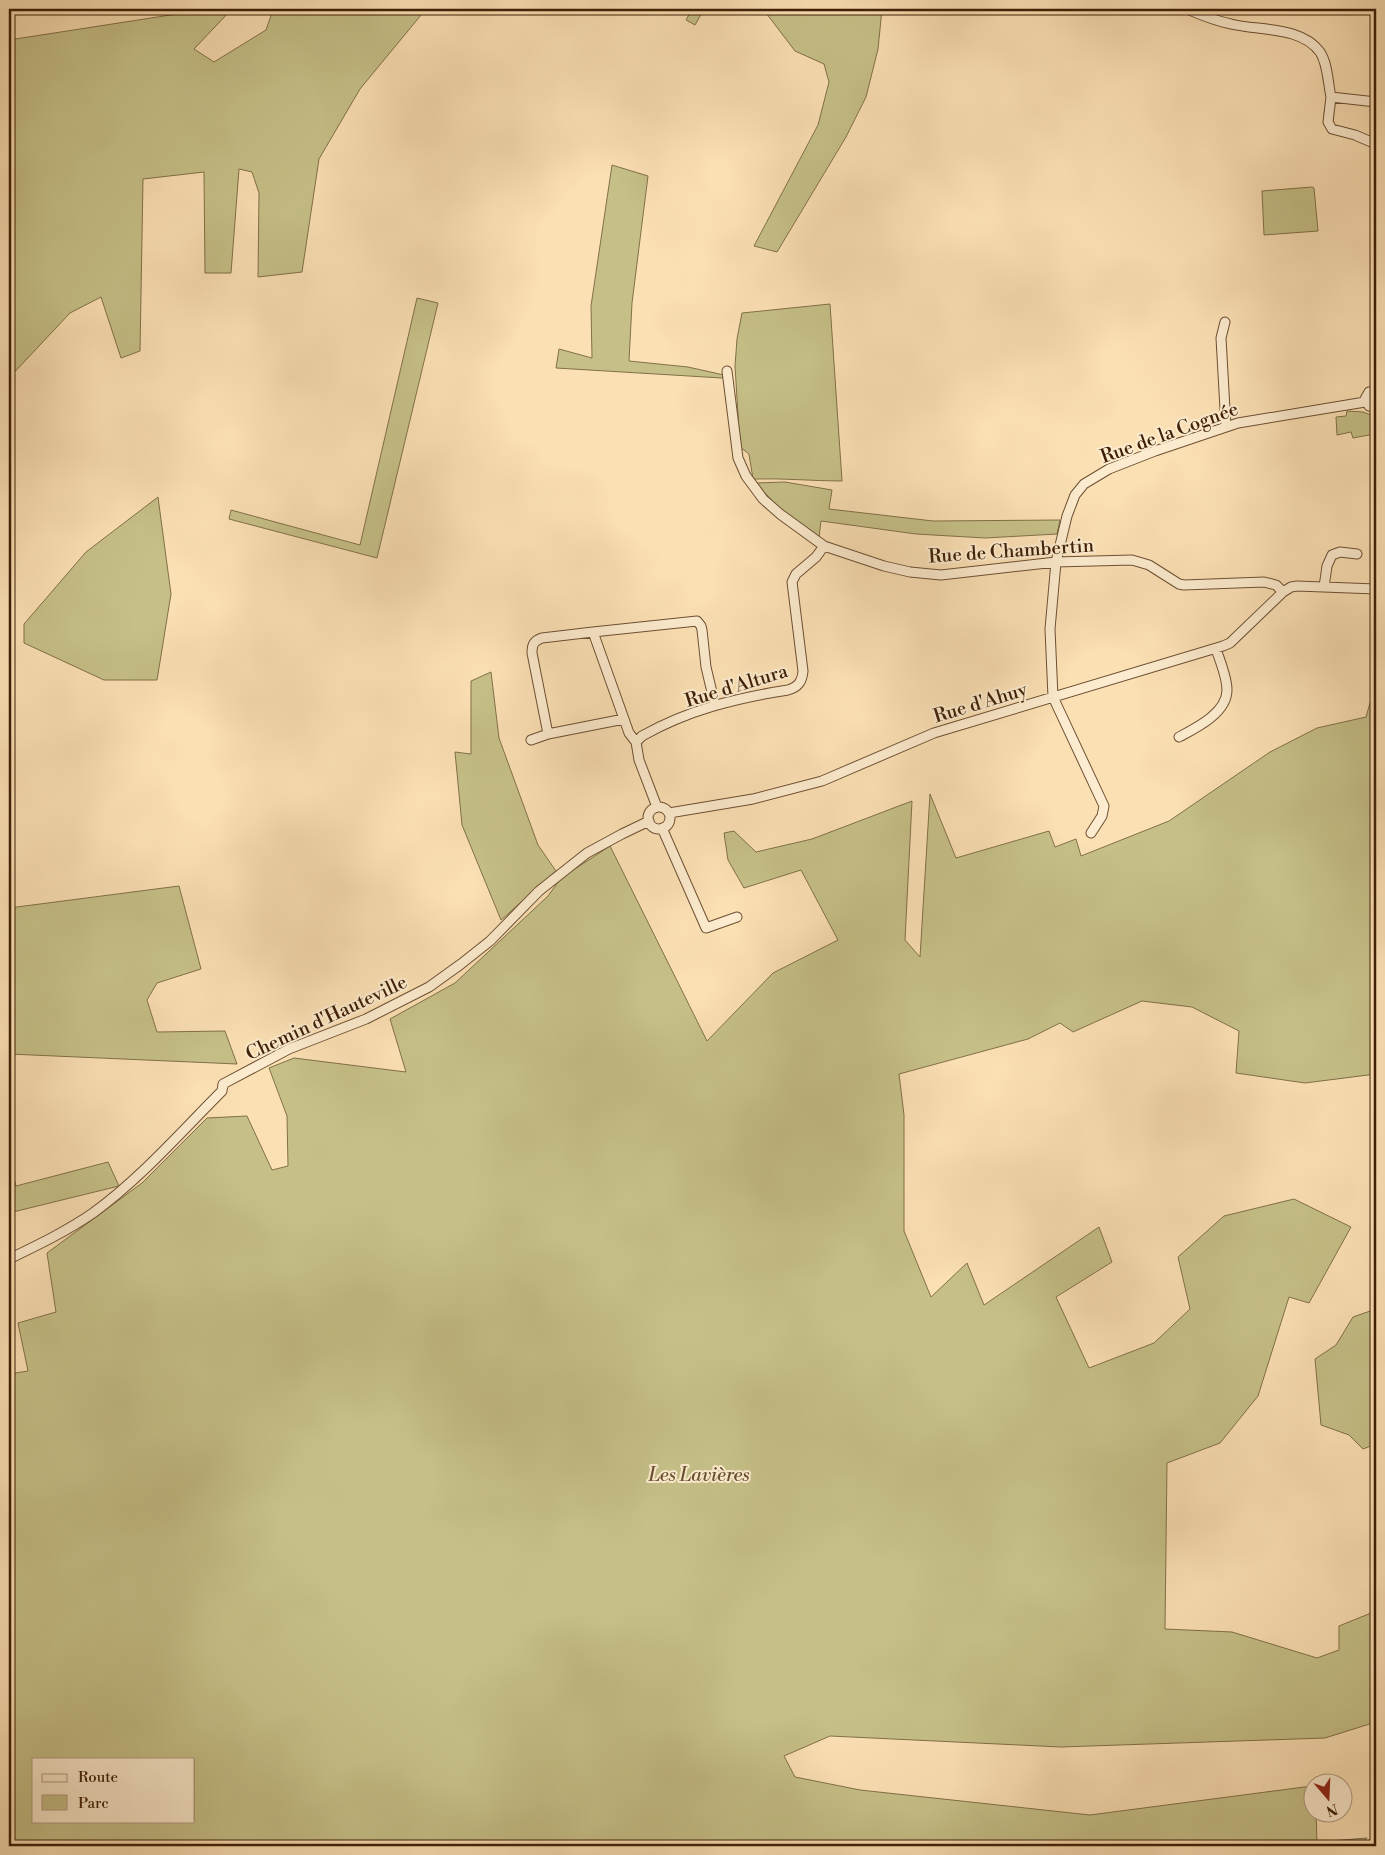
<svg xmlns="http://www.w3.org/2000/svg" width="1385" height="1855" viewBox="0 0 1385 1855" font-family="'Libre Bodoni',serif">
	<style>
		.green { fill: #c6c088; stroke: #827047; fill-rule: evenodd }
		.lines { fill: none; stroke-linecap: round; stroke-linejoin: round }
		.street-casing { stroke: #6d4f32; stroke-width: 11 }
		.street { stroke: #fcebce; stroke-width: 9 }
		.labels { text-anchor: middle; stroke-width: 4; stroke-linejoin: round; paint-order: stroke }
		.street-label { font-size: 19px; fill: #3e1f06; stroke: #fcebce }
		.park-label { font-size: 19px; font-style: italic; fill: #674f2d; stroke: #fcebce }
	</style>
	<rect width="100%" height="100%" fill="#fbe0b4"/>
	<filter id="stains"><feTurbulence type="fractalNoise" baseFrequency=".004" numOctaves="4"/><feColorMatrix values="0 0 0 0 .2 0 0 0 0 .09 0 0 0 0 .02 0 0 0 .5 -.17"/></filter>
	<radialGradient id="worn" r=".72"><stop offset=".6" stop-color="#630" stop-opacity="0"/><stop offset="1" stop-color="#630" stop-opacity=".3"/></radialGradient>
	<path class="green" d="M209 9H232L194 49 214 62 266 30 273 10 426 9 360 89 319 159 302 272 258 277 259 193 252 172 239 169 231 273H205L204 172 143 179 140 351 121 358 101 297 70 313 9 378V40Z
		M692 9H704L695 25 686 20Z
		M763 9H882L878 49 866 97 846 137 777 252 754 246 818 125 829 82 824 64 795 51Z
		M612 165 648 176 632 303 629 361 688 367 724 375 722 378 556 368 559 349 592 358 591 306Z
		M1312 187 1314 188 1318 231 1264 235 1262 191Z
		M417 298 438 303 377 558 229 519 231 510 360 545Z
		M830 304 842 481C812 481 783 478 753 479L749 454 740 447 735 366 737 339 742 313Z
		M1347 411 1363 412 1371 415 1374 434 1353 438 1351 432 1337 435 1336 417 1346 416Z
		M785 482 832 490 829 509 933 521 1060 520 1057 534 985 538 916 534 821 521 819 538 776 505 756 483Z
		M158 497 171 594 157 680H104L24 643V624L86 552Z
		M491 672 499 738 538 845 556 871 501 920 462 825 455 752 471 754V681Z
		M1376 682V1074L1305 1083 1236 1073 1239 1031 1192 1007 1142 1001 1073 1032 1060 1023 1028 1039 899 1074 904 1115V1231L931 1297 967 1263 984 1305 1099 1227 1112 1262 1056 1297 1089 1368 1154 1343 1190 1309 1178 1257 1224 1216 1294 1199 1351 1227 1309 1303 1289 1297 1258 1396 1220 1443 1167 1463 1165 1629 1232 1632 1317 1658 1339 1650V1626L1376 1611V1722L1325 1738 1061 1747 830 1736 784 1756 795 1777 860 1790 1090 1815 1312 1786V1812L1316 1813 1317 1842 1367 1838 1360 1846H9V1374L28 1371 18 1323 56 1312 47 1253 142 1183 207 1118 247 1116 272 1170 288 1166 287 1116 269 1068 294 1058 406 1072 390 1019 455 983 548 896 561 878 610 846 707 1041 773 973 838 940 801 870 744 888 728 860 724 833 734 831 756 852 812 839 912 801 905 940 920 957 930 794 956 858 1049 831 1055 847 1076 839 1081 856 1169 821 1270 752 1317 728 1366 717ZM34 1759H194V1821H34Z
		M179 886 201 969 157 983 147 1000 157 1032 225 1031 237 1064 9 1054V908Z
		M9 1158 16 1186 108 1162 119 1186 9 1213Z
		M1376 1309V1444L1363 1449 1349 1435 1321 1425 1315 1359 1336 1345 1353 1317Z"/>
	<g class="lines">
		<defs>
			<path id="street" d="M1187 9C1201 15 1216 21 1231 24 1259 31 1301 26 1320 52 1328 64 1328 84 1331 97L1376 102
				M1331 97 1328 122 1332 129 1355 135 1376 144
				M1376 217V235
				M1225 322 1221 338 1226 427
				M727 371 738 458 746 476 763 499 780 514 824 546 884 566 910 572 941 575 1056 562 1132 560 1149 565 1179 584 1184 585 1264 582 1276 585 1283 592 1291 587 1297 586 1376 589
				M1376 391 1369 392 1365 399 1369 406 1376 407
				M1324 587 1327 566 1332 555 1340 552 1357 554
				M593 632 542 638C534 641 532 644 532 653L548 734 624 719
				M1179 737C1196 728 1227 713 1227 690 1227 677 1220 661 1216 649
				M531 740 548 734
				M636 742 629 733 593 632 697 621 701 626 702 630 706 667 715 705
				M657 807 639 760 636 742 642 736C688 710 736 698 788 690 798 687 802 682 803 671L792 582 796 574 816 557 824 546
				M648 818a11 11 0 1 1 22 0a11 11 0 1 1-22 0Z
				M669 813 753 799 822 781 934 733 1223 646 1230 643 1283 592
				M662 828 706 928 737 917
				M1091 833 1102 816 1104 806 1053 697 1050 629 1056 562 1067 516 1075 495 1084 484 1109 469 1155 451 1238 423 1365 402
				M9 1259C38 1245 67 1231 93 1213 141 1178 180 1133 222 1091L223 1084 289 1049 366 1019 429 987 461 964 490 941 539 891 587 853 622 834 649 821"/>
		</defs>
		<use href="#street" class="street-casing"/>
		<use href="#street" class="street"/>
	</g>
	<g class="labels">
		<g class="street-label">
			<text transform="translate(1169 432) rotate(-20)" y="7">Rue de la Cognée</text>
			<text transform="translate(1011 550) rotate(-4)" y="7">Rue de Chambertin</text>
			<text transform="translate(736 685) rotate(-17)" y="7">Rue d'Altura</text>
			<text transform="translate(980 702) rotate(-17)" y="7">Rue d'Ahuy</text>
			<text transform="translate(326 1017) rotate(-25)" y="7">Chemin d'Hauteville</text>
		</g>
		<g class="park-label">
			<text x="699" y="1481">Les Lavières</text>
		</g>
	</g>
	<rect width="1385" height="1855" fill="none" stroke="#fbe0b4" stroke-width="30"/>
	<rect x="10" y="10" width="1365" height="1835" fill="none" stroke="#3e1f06" stroke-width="2.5"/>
	<rect x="15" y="15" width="1355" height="1825" fill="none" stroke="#3e1f06"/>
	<rect x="32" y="1758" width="162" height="65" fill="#fcebce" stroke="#b0997e"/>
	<rect x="42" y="1774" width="25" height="8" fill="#fcebce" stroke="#b0997e"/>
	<text x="78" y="1782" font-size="15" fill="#3e1f06">Route</text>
	<rect x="42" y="1795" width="25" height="15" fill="#c6c088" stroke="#b0997e"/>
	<text x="78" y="1808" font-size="15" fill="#3e1f06">Parc</text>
	<g transform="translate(1328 1798) rotate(161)"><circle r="24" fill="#fcebce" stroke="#b0997e"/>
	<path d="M0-4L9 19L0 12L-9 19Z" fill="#8f2418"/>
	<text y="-8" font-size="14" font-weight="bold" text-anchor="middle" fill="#3e1f06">N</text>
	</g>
	<rect width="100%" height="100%" filter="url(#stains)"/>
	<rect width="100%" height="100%" fill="url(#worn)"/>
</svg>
